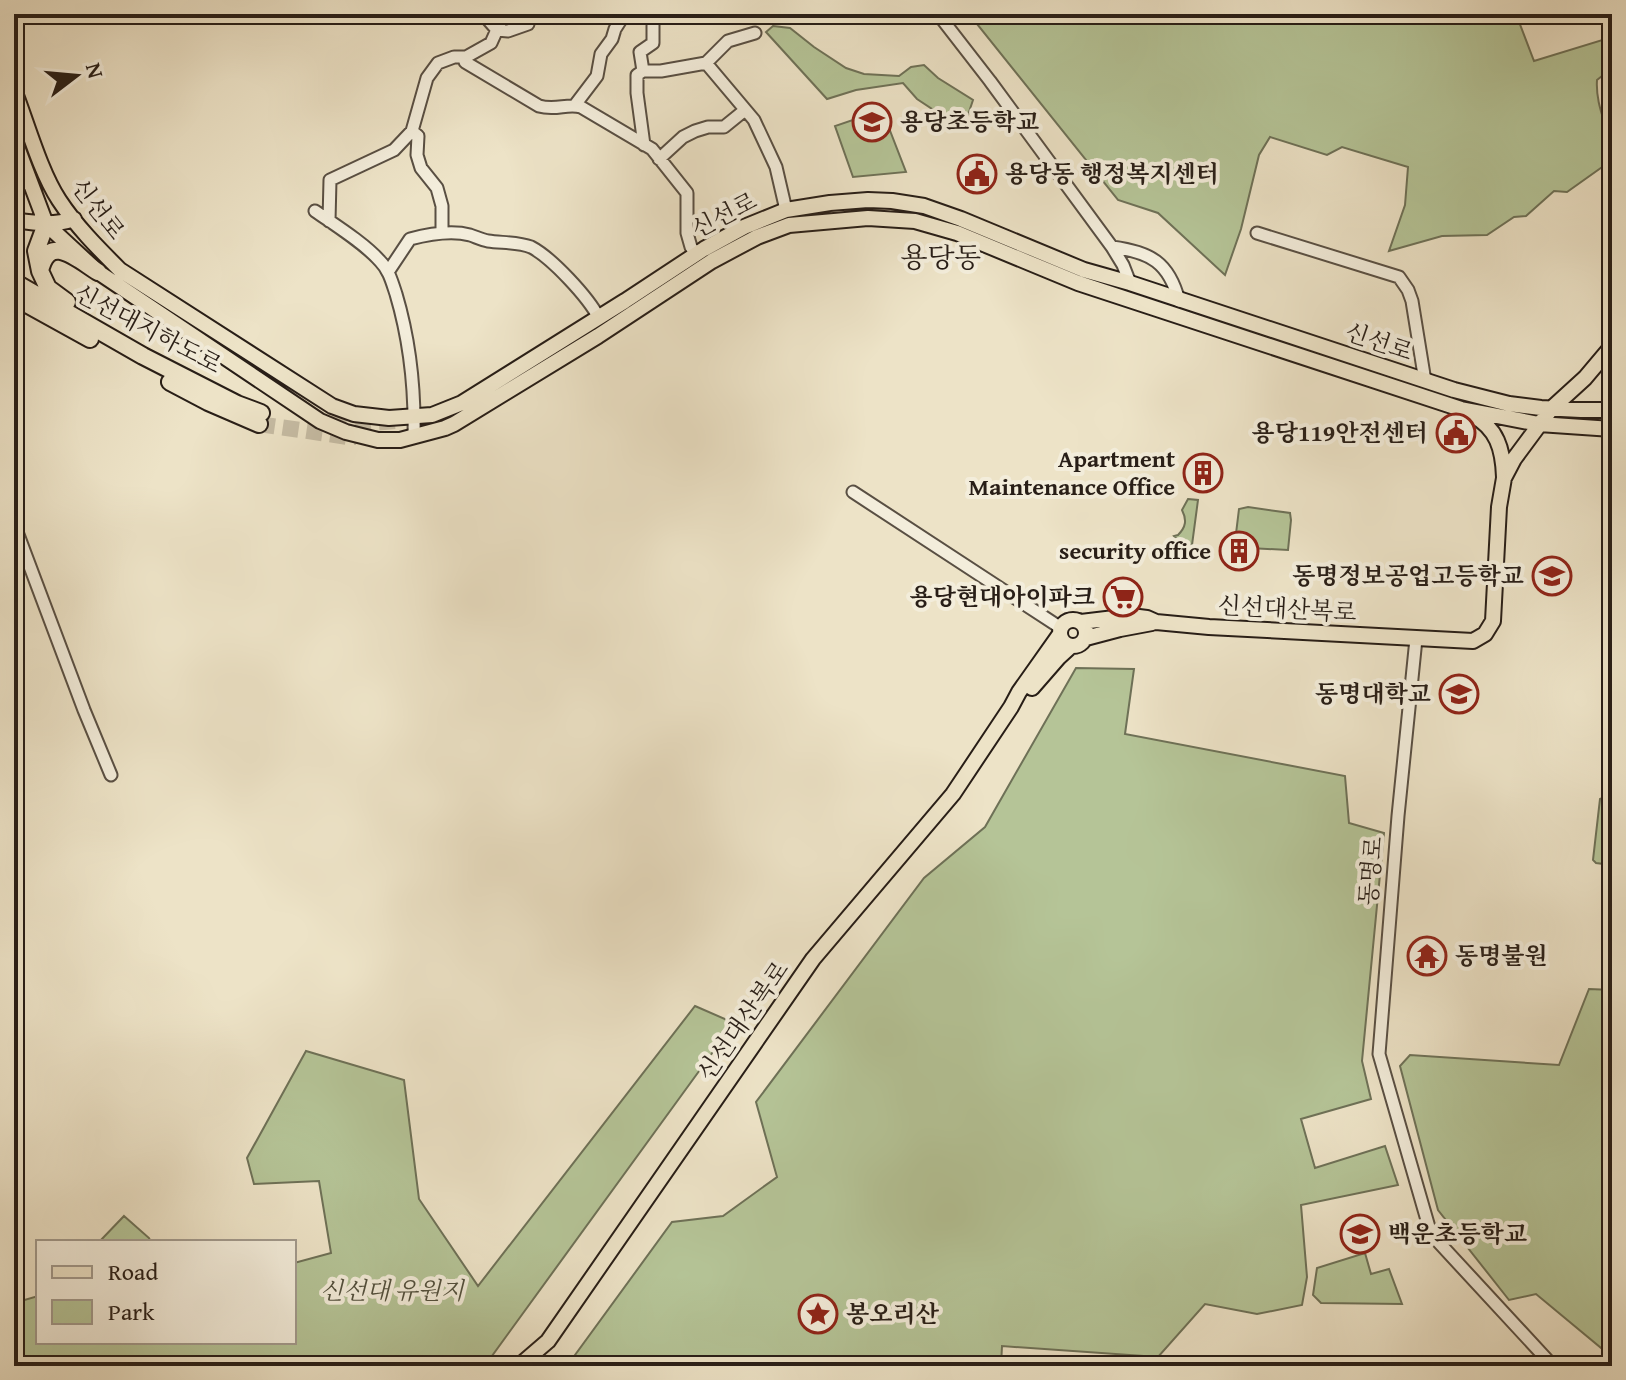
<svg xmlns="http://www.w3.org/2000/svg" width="1626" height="1380" viewBox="0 0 1626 1380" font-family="'Gentium Book Plus','Noto Serif KR',serif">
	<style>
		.green { fill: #b5c497; stroke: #6e7157; stroke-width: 2 }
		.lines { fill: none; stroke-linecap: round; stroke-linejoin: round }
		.highway-tunnel { stroke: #c6bca4; stroke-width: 16; stroke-dasharray: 16 8; stroke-linecap: butt }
		.minor-casing { stroke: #594f43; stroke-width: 15 }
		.major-casing { stroke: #281e17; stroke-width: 18 }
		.highway-casing { stroke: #281e17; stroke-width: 20 }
		.minor { stroke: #f3eddb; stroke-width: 11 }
		.major { stroke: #ede3c7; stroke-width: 14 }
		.highway { stroke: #ede3c7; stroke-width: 16 }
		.labels { text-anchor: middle; stroke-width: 8; stroke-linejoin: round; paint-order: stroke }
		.poi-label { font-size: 24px; font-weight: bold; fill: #281e17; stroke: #f3eddb; text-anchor: end }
		.street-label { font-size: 24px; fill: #281e17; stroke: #f3eddb }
		.park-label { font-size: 24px; font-style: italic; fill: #52503d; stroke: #f3eddb }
		.quarter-label { font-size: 28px; fill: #281e17; stroke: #f3eddb }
	</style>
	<rect width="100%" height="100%" fill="#ede3c7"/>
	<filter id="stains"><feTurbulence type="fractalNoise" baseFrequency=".0025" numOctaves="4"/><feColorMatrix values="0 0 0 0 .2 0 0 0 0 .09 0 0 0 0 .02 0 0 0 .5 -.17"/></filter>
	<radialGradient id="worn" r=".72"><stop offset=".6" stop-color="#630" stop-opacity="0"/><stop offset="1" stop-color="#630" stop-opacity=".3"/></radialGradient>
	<path class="green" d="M969 14H1516L1534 61 1612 37V68L1597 80C1595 110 1612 131 1612 160L1567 192 1554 191 1526 216 1514 217 1487 235 1442 236 1389 251 1405 205 1408 167 1342 147 1327 155 1270 137 1259 155 1241 229 1225 275 1158 213 1118 200Z
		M773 26 790 28 814 47 846 68 864 74 899 76 911 67 924 65 938 78 973 100 968 115 952 122 917 99 903 83 856 90 827 99 766 32Z
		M882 110 906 172 853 177 835 126Z
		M1188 499 1198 500 1192 545 1181 544 1174 536 1178 535C1186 527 1187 520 1182 510Z
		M1248 507 1290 513 1291 520 1288 550 1249 548 1235 542 1239 509Z
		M1076 668 1134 669 1125 734 1345 776 1349 823 1384 833 1362 1061 1371 1099 1301 1119 1315 1168 1385 1146 1398 1185 1301 1205 1307 1277 1302 1305 1257 1314 1205 1304 1158 1357 1002 1346 1001 1366H567L672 1222 723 1216 777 1177 756 1102 924 878 985 827Z
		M1605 797H1612V865L1596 863 1593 860 1600 799Z
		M1589 989 1612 990V1357L1536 1294 1509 1300 1438 1210 1400 1066 1410 1055 1559 1065Z
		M695 1006 734 1023 489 1360 481 1366H14V1303L38 1296V1342H294V1263L331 1253 319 1181 254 1184 247 1158 306 1051 404 1080 419 1199 478 1286Z
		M124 1216 149 1238 151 1242H99Z
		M1365 1253 1371 1274 1389 1269 1402 1304 1321 1303 1313 1295 1317 1268Z"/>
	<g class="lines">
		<path class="highway-tunnel" d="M1094 279 1174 308
			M259 424 348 437H356
			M331 424 346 426 395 421"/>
		<defs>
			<path id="minor" d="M483 14 497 30 508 31 528 24
				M615 14 622 18 638 14
				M642 14 653 21V43L640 52 643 71H661L706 63
				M938 14 990 81 1112 247 1123 265 1130 283
				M464 57 465 62 539 106C556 111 567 103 581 107L652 149 687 193V233L691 247 696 254
				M706 63 754 120 776 167 786 210
				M706 63 728 41 755 33
				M643 71 637 75V93L644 145
				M575 105 597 76 601 54 612 39 615 29 622 18
				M412 131 418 136 417 155 421 168 437 188 442 206V233
				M659 159 683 137 695 131 708 127H724L745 110
				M315 211C335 225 364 243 380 261 389 270 392 282 396 294 410 341 415 388 414 437
				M329 221 330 180 394 150 412 131 427 78 438 63 454 57H466L491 43 504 14
				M1257 233 1399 277 1408 290 1412 301 1425 381
				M1112 247C1150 252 1169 262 1179 301
				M388 272 410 239C429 234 451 230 470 235 476 237 482 240 488 241 501 243 518 242 531 247 552 258 588 297 599 318
				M853 492 1061 628
				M14 524 84 710 111 775
				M1416 639 1398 816 1379 1054 1431 1234 1553 1366"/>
			<path id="major" d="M14 90C27 123 40 171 59 200 76 226 98 248 120 270L332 406 354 414 389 418 432 415 462 403 625 301 704 249 744 227 786 210 830 203 868 200 892 201 924 206 961 219 1084 270 1130 283 1454 390 1509 404 1541 408 1581 410H1612
				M14 139 46 224 98 272 320 421 346 432 378 440H400L445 428 454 424 598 336 712 261 757 237 789 225 868 218 915 221 957 233 1078 283 1461 409 1539 424 1612 429
				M14 192C22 185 21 175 20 165
				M14 220C35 223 53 226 74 219
				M1472 415C1497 428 1503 449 1504 477
				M1060 633a13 13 0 1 1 26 0a13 13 0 1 1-26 0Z
				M1081 622 1131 616 1147 618 1156 622 1209 627 1473 641 1485 634 1493 621 1499 507 1504 478 1514 459 1551 409 1585 378 1612 346
				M1086 638 1120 629 1152 623
				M1032 688 1059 657 1071 646
				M519 1366 548 1341 813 959 953 794 1011 707 1019 692 1060 634"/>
			<path id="highway" d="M46 224 36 251 40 271 48 288 67 302
				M40 271C49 232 77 259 98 272
				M14 282 143 356 237 404 261 413
				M14 297 90 339
				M170 382 208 402 259 424"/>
		</defs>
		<use href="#minor" class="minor-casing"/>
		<use href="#major" class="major-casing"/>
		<use href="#highway" class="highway-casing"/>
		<use href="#minor" class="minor"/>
		<use href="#major" class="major"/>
		<use href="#highway" class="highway"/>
	</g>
	<defs>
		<symbol id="school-ring" viewBox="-11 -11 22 22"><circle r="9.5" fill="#f3eddb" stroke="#8f2418" stroke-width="1.5"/><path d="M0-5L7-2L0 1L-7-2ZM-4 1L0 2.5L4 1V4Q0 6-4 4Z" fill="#8f2418"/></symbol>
		<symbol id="civic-ring" viewBox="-11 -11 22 22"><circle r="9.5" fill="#f3eddb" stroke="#8f2418" stroke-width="1.5"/><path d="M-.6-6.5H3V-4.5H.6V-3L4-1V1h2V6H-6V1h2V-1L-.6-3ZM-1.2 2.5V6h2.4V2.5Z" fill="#8f2418"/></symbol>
		<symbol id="building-ring" viewBox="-11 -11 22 22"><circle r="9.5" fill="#f3eddb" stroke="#8f2418" stroke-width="1.5"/><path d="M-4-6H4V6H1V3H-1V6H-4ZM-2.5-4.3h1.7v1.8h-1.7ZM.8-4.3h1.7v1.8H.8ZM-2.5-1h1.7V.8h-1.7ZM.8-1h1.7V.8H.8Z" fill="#8f2418"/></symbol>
		<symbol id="supermarket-ring" viewBox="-11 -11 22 22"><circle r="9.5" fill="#f3eddb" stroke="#8f2418" stroke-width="1.5"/><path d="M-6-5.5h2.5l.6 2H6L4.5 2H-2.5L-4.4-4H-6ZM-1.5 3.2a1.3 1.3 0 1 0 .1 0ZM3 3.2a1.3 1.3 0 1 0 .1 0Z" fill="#8f2418"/></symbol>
		<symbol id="university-ring" viewBox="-11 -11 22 22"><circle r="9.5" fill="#f3eddb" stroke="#8f2418" stroke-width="1.5"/><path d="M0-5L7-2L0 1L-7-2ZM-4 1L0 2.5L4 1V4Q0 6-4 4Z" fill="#8f2418"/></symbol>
		<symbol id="temple-ring" viewBox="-11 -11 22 22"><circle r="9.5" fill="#f3eddb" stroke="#8f2418" stroke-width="1.5"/><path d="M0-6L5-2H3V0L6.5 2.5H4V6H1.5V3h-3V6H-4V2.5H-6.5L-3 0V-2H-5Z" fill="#8f2418"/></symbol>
		<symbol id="sight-ring" viewBox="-11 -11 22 22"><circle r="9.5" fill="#f3eddb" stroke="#8f2418" stroke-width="1.5"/><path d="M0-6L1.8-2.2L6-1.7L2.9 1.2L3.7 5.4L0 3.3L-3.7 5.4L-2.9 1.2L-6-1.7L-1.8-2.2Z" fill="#8f2418"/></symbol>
	</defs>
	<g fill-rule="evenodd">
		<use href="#school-ring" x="850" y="100" width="44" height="44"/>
		<use href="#civic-ring" x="955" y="152" width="44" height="44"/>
		<use href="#civic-ring" x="1434" y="411" width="44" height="44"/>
		<use href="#building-ring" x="1181" y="451" width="44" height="44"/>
		<use href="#building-ring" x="1217" y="529" width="44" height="44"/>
		<use href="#school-ring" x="1530" y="554" width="44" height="44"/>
		<use href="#supermarket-ring" x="1101" y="575" width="44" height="44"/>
		<use href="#university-ring" x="1437" y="672" width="44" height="44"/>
		<use href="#temple-ring" x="1405" y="934" width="44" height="44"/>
		<use href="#school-ring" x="1338" y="1212" width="44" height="44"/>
		<use href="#sight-ring" x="796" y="1292" width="44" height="44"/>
	</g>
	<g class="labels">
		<g class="poi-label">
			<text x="900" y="130" text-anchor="start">용당초등학교</text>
			<text x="1005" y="182" text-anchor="start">용당동 행정복지센터</text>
			<text x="1428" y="441">용당119안전센터</text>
			<text x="1175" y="467">Apartment<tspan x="1175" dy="28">Maintenance Office</tspan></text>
			<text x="1211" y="559">security office</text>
			<text x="1524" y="584">동명정보공업고등학교</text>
			<text x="1095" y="605">용당현대아이파크</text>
			<text x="1431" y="702">동명대학교</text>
			<text x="1455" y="964" text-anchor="start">동명불원</text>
			<text x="1388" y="1242" text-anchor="start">백운초등학교</text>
			<text x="846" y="1322" text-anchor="start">봉오리산</text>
		</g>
		<g class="street-label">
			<text transform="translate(98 209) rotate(52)" y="8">신선로</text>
			<text transform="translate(724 215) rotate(-27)" y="8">신선로</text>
			<text transform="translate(148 329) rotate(28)" y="8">신선대지하도로</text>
			<text transform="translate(1379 342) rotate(19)" y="8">신선로</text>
			<text transform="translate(1287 609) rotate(3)" y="8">신선대산복로</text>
			<text transform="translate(1371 871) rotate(-85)" y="8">동명로</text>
			<text transform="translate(743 1021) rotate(-55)" y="8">신선대산복로</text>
		</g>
		<g class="park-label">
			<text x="392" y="1299">신선대 유원지</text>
		</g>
		<g class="quarter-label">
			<text x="941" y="267">용당동</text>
		</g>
	</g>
	<rect width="1626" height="1380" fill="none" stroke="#ede3c7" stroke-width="48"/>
	<rect x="16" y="16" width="1594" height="1348" fill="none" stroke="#281e17" stroke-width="4"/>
	<rect x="24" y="24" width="1578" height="1332" fill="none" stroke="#281e17" stroke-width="2"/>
	<rect x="36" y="1240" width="260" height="104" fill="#f3eddb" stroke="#a29a8d" stroke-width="2"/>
	<rect x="52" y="1266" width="40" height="12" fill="#ede3c7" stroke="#a29a8d" stroke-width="2"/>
	<text x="108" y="1280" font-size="24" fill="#281e17">Road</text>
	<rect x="52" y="1300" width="40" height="24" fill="#b5c497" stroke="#a29a8d" stroke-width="2"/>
	<text x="108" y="1320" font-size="24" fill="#281e17">Park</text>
	<g transform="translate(76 76) rotate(74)" stroke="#f3eddb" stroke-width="6" paint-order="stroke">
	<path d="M0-6L14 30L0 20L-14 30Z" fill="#281e17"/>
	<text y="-12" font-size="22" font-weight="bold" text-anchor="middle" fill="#281e17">N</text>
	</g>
	<rect width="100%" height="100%" filter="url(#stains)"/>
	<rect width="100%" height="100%" fill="url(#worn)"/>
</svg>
